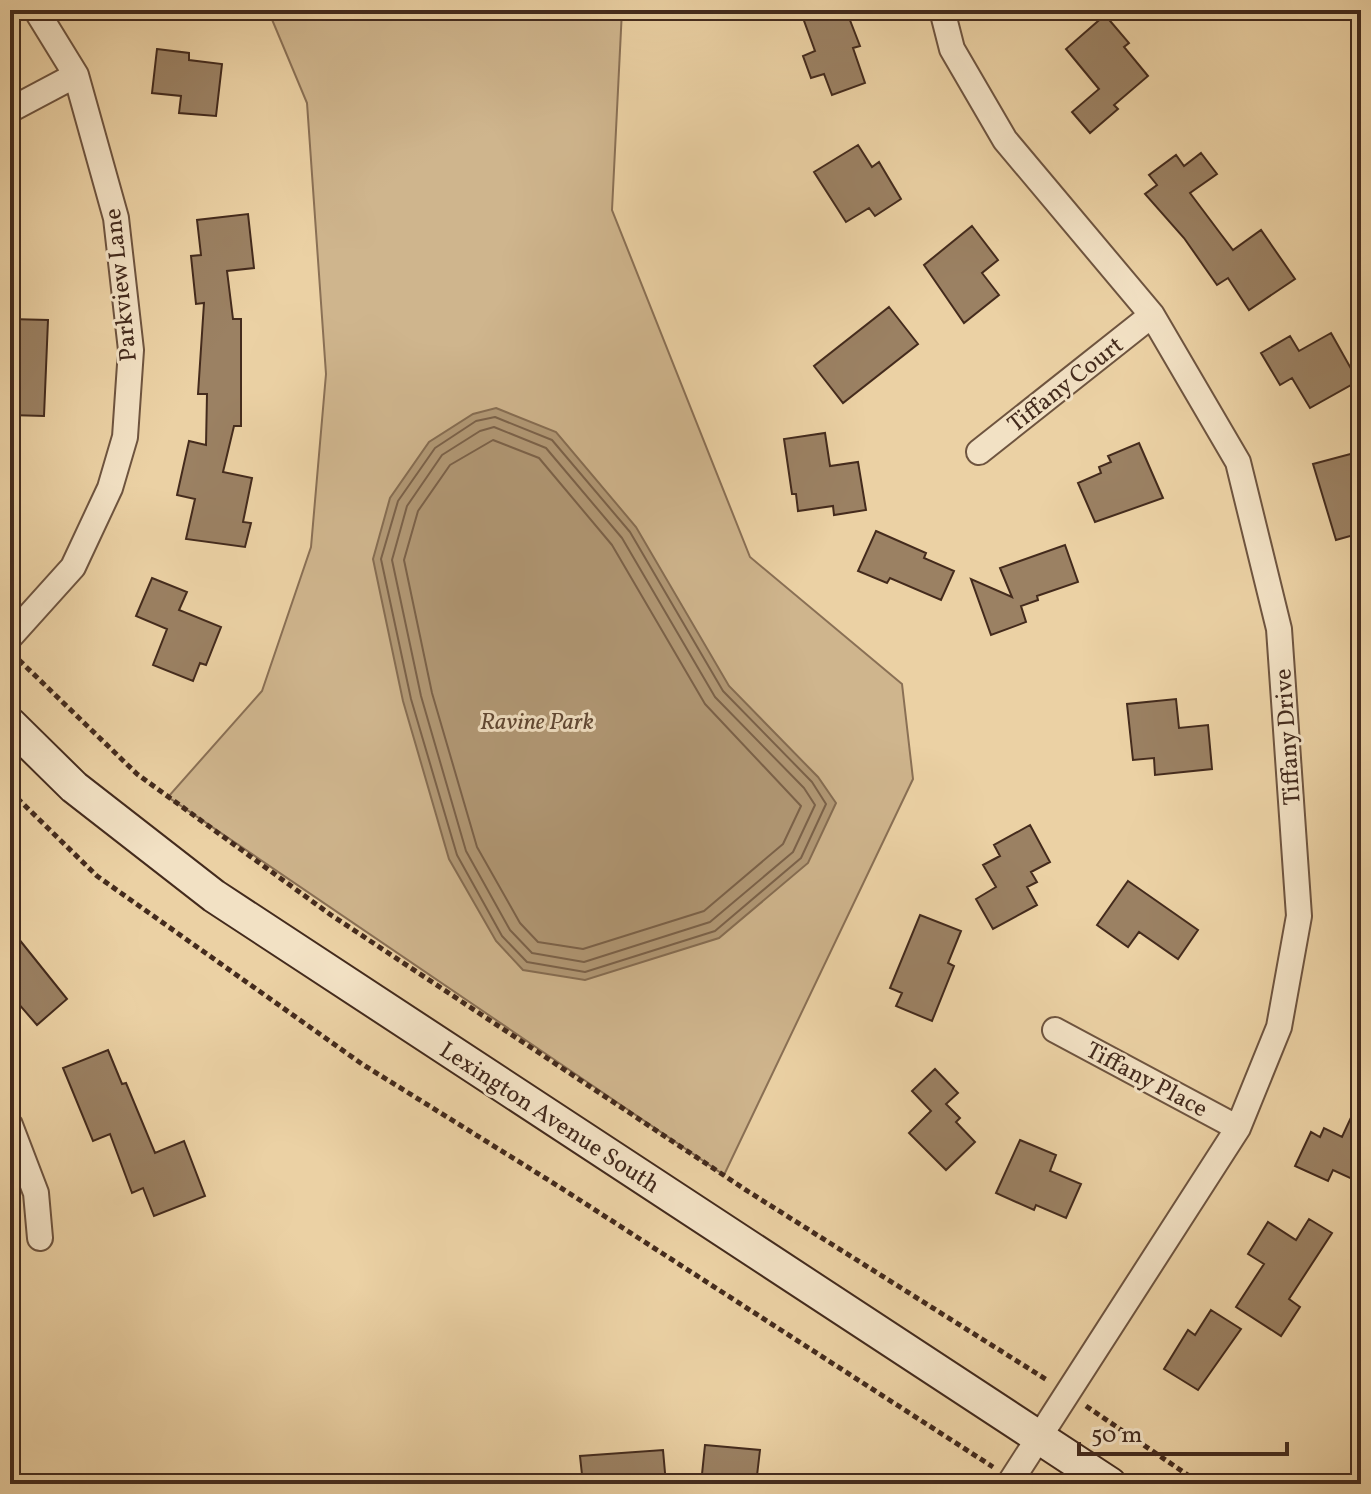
<svg xmlns="http://www.w3.org/2000/svg" width="1371" height="1494" viewBox="0 0 1371 1494" font-family="Vollkorn,serif">
	<style>
		.green { fill: #cfb58d; stroke: #8a7055; stroke-width: 2 }
		.water { fill: #b29976; stroke: #866d52; stroke-width: 2 }
		.lines { fill: none; stroke-linecap: round; stroke-linejoin: round }
		.shore { stroke: #7b624a; stroke-width: 2 }
		.building { fill: #9b8163; stroke: #442b1d; stroke-width: 2 }
		.street-casing { stroke: #6e543f; stroke-width: 28 }
		.secondary-casing { stroke: #442b1d; stroke-width: 36 }
		.path { stroke: #442b1d; stroke-width: 5; stroke-dasharray: 6 4; stroke-linecap: butt }
		.street { stroke: #f2e1c4; stroke-width: 24 }
		.secondary { stroke: #f2e1c4; stroke-width: 32 }
		.labels { text-anchor: middle; stroke-width: 6; stroke-linejoin: round; paint-order: stroke }
		.street-label { font-size: 24px; fill: #442b1d; stroke: #f2e1c4 }
		.park-label { font-size: 24px; font-style: italic; fill: #604733; stroke: #f2e1c4 }
	</style>
	<rect width="100%" height="100%" fill="#ebd1a4"/>
	<filter id="stains"><feTurbulence type="fractalNoise" baseFrequency=".0025" numOctaves="4"/><feColorMatrix values="0 0 0 0 .2 0 0 0 0 .09 0 0 0 0 .02 0 0 0 .5 -.17"/></filter>
	<radialGradient id="worn" r=".72"><stop offset=".6" stop-color="#630" stop-opacity="0"/><stop offset="1" stop-color="#630" stop-opacity=".3"/></radialGradient>
	<path class="green" d="M268 10H622L612 210 750 557 902 684 913 779 724 1175 168 797 262 691 311 547 326 374 307 103Z"/>
	<path class="water" d="M496 408 556 432 636 527 729 686 818 777 836 803 808 863 719 938 585 980 523 970 496 941 449 859 403 701 373 559 390 498 429 442 473 414Z"/>
	<g class="lines">
		<path class="shore" d="M495 417 552 440 630 532 723 691 812 782 826 804 801 858 715 931 585 972 527 962 502 936 457 855 411 699 381 559 398 501 435 448 476 421Z
			M494 427 546 448 622 538 715 697 804 788 815 805 793 852 710 922 584 962 532 953 510 930 466 851 421 696 392 560 407 506 442 455 480 431Z
			M493 440 539 458 612 545 705 704 801 806 783 844 704 911 583 949 538 942 520 923 477 847 432 693 404 560 418 511 450 465Z"/>
	</g>
	<path class="building" d="M805 10H846L860 46 853 48 865 83 832 95 824 74 811 78 803 56 815 51 803 18 807 16Z
		M1105 15 1129 43 1124 47 1148 76 1114 105 1118 109 1090 133 1072 112 1099 89 1066 49Z
		M157 49 189 53V60L222 64 216 116 179 113 181 96 152 93Z
		M858 145 872 167 879 162 901 199 875 216 869 208 846 222 814 172Z
		M1201 153 1217 174 1190 193 1220 233 1233 250 1261 230 1295 279 1249 310 1228 278 1217 285 1184 238 1145 194 1157 185 1149 175 1176 155 1184 166Z
		M248 214 254 268 227 271 233 319H241V426H234L223 472 252 478 243 522 251 523 245 547 186 539 195 499 177 495 189 441 206 445 207 394H198L204 303 196 304 191 256 201 255 197 220Z
		M972 226 998 260 982 273 999 295 964 323 924 265Z
		M889 307 918 344 843 403 814 366Z
		M10 319 48 320 44 416 10 415Z
		M1331 333 1358 381 1310 408 1292 378 1280 385 1261 353 1290 336 1299 351Z
		M825 433 830 466 858 462 866 510 834 515 833 506 798 511 796 494H792L784 439Z
		M1139 443 1163 498 1095 522 1078 483 1101 473 1099 467 1111 462 1108 456Z
		M1358 452 1361 464V533L1336 540 1313 464Z
		M876 531 926 553 924 558 954 571 941 600 890 578 887 583 858 571Z
		M1065 545 1078 582 1037 596 1038 600 1021 606 1026 622 991 635 971 579 1012 597 1000 568Z
		M152 578 187 592 179 610 221 627 206 665 200 663 193 681 153 665 167 629 136 616Z
		M1176 699 1179 728 1208 725 1212 769 1155 775 1154 758 1133 760 1127 704Z
		M1030 825 1050 862 1031 872 1037 882 1027 887 1037 905 993 929 976 899 996 887 983 865 1000 856 994 845Z
		M1128 881 1198 930 1178 959 1139 932 1128 947 1097 925Z
		M920 915 961 931 948 963 954 966 932 1021 896 1006 902 993 890 988Z
		M10 928 67 999 37 1025 10 994Z
		M108 1050 122 1084 126 1083 155 1153 184 1141 205 1196 154 1216 143 1188 132 1193 110 1134 93 1141 63 1068Z
		M935 1069 958 1093 946 1104 960 1118 956 1122 975 1142 946 1170 909 1133 931 1111 912 1091Z
		M1361 1096V1183L1333 1170 1328 1181 1295 1166 1311 1132 1320 1137 1324 1128 1342 1137Z
		M1020 1140 1056 1155 1050 1171 1081 1184 1066 1218 1036 1205 1034 1210 996 1193Z
		M1309 1219 1332 1233 1289 1299 1300 1307 1281 1336 1236 1307 1264 1264 1248 1254 1268 1222 1296 1240Z
		M1211 1310 1241 1329 1198 1390 1164 1369 1188 1330 1195 1335Z
		M705 1445 760 1450 756 1484H701Z
		M663 1450 666 1484H583L580 1456Z"/>
	<g class="lines">
		<defs>
			<path id="street" d="M942 10 952 49 1005 140 1152 315 1238 462 1279 629 1299 916 1279 1027 1238 1128 1009 1484
				M10 110 76 75
				M979 452 1152 315
				M10 637 73 567 110 488 125 437 131 350 116 218 76 75 36 10
				M1055 1030 1238 1128
				M10 1125 36 1193 40 1238"/>
			<path id="secondary" d="M10 724 74 787 214 896 1110 1484"/>
		</defs>
		<use href="#street" class="street-casing"/>
		<use href="#secondary" class="secondary-casing"/>
		<path class="path" d="M19 660 137 774 331 915 749 1192 1047 1380
			M10 791 97 876 362 1064 558 1186 993 1467
			M1086 1406 1201 1484"/>
		<use href="#street" class="street"/>
		<use href="#secondary" class="secondary"/>
	</g>
	<g class="labels">
		<g class="street-label">
			<text transform="translate(120 285) rotate(-96)" y="8">Parkview Lane</text>
			<text transform="translate(1065 384) rotate(-38)" y="8">Tiffany Court</text>
			<text transform="translate(1287 737) rotate(-94)" y="8">Tiffany Drive</text>
			<text transform="translate(1147 1079) rotate(28)" y="8">Tiffany Place</text>
			<text transform="translate(550 1117) rotate(33)" y="8">Lexington Avenue South</text>
		</g>
		<g class="park-label">
			<text x="537" y="729">Ravine Park</text>
		</g>
	</g>
	<rect width="1371" height="1494" fill="none" stroke="#ebd1a4" stroke-width="40"/>
	<rect x="12" y="12" width="1347" height="1470" fill="none" stroke="#442b1d" stroke-width="4"/>
	<rect x="20" y="20" width="1331" height="1454" fill="none" stroke="#442b1d" stroke-width="2"/>
	<path d="M1079 1442v12h208v-12" fill="none" stroke="#442b1d" stroke-width="4"/>
	<text x="1091" y="1442" font-size="24" fill="#442b1d" stroke="#f2e1c4" stroke-width="6" paint-order="stroke">50 m</text>
	<rect width="100%" height="100%" filter="url(#stains)"/>
	<rect width="100%" height="100%" fill="url(#worn)"/>
</svg>
